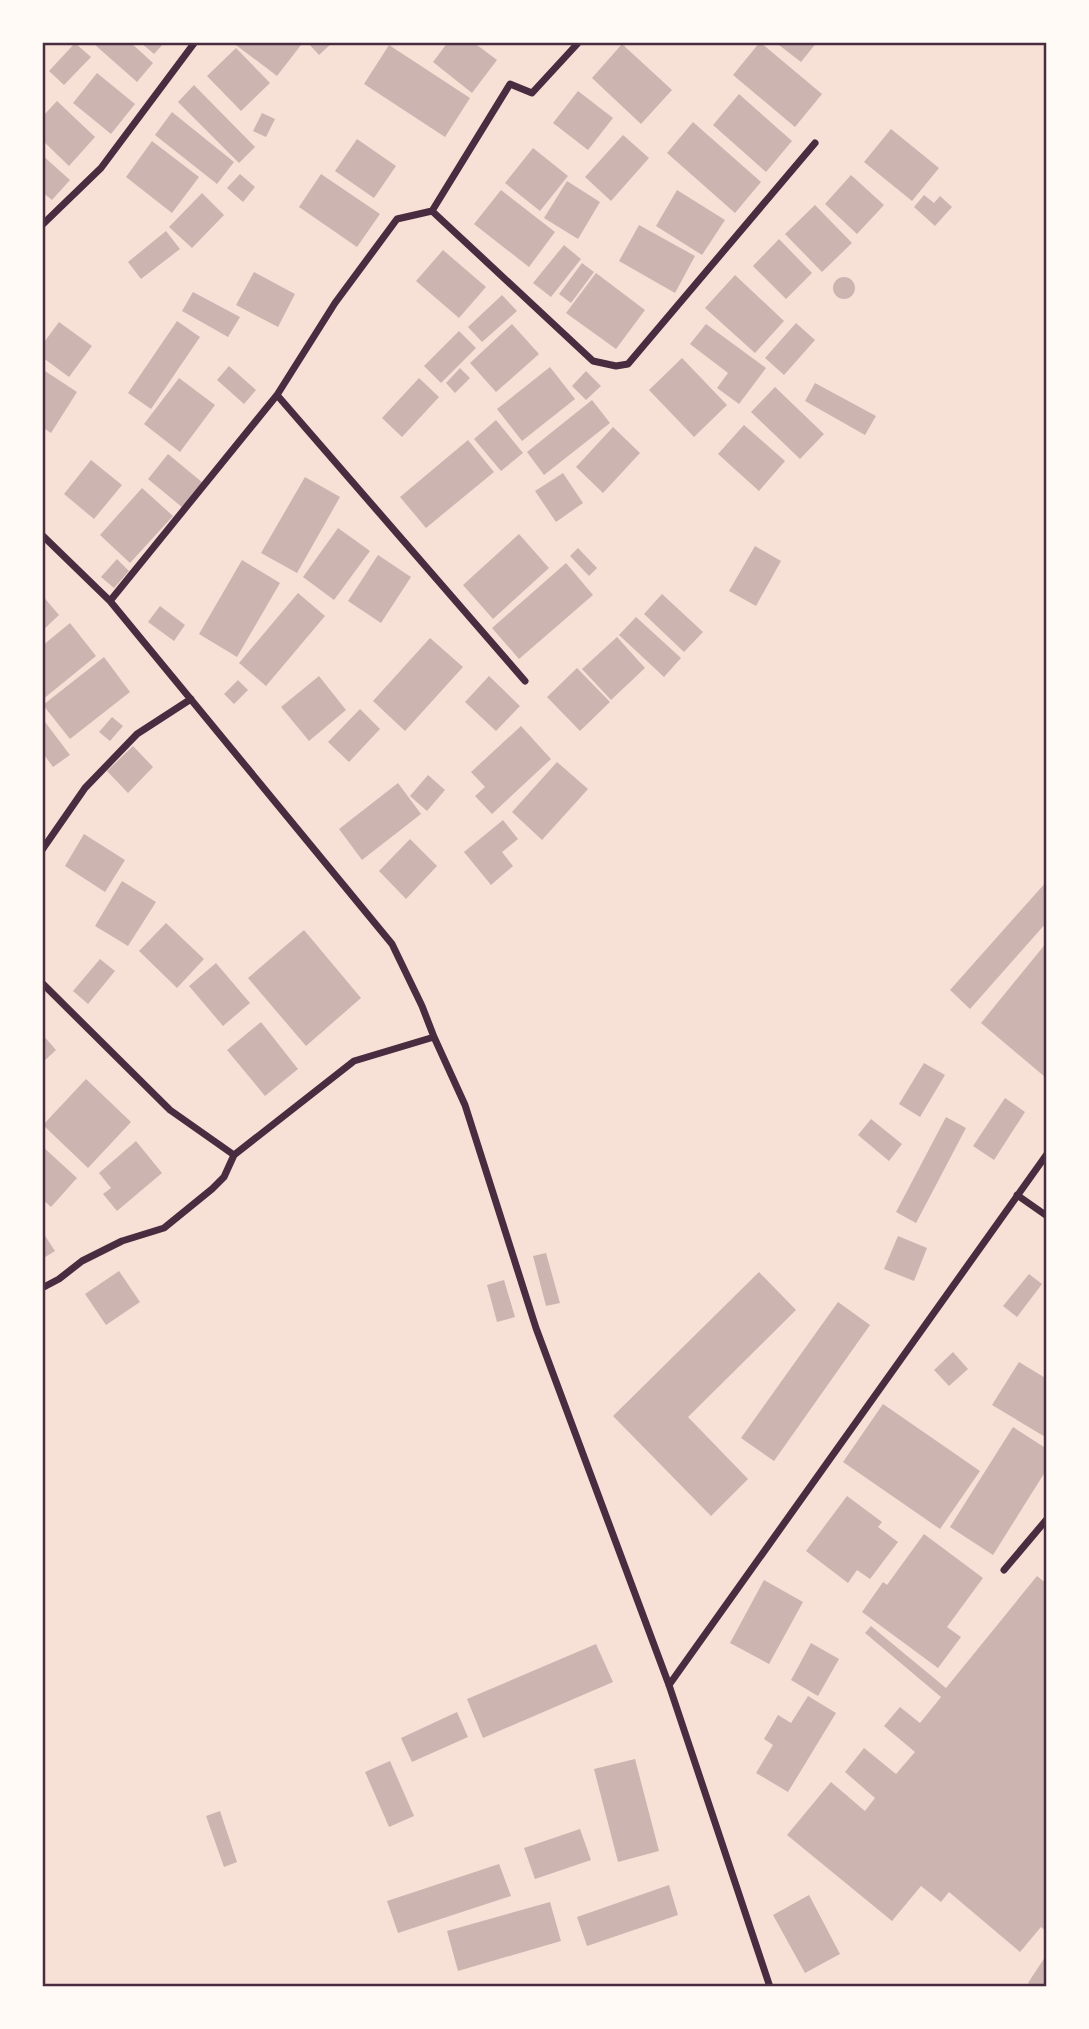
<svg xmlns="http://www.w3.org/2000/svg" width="1089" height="2029" viewBox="0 0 1089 2029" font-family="Rubik,sans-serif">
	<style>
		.building { fill: #ccb4b1 }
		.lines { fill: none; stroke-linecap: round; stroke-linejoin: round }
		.minor { stroke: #4a2c40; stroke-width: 7 }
		.neatline { fill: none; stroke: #4a2c40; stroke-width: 2.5 }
	</style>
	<rect width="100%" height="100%" fill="#f7e1d7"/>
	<path class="building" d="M96 42H130L153 63 137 82 94 44Z
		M140 42H165L154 54Z
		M232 42H296L301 45 277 76Z
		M307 42H333L319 55Z
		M448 42H473L497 60 472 93 433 62Z
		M760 42 822 94 795 127 733 75Z
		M775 42H817L801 62Z
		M75 43 91 57 64 85 49 71Z
		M622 44 672 90 641 124 592 78Z
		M389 45 470 98 445 137 364 84Z
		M236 48 270 83 241 111 207 76Z
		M97 73 135 104 111 134 73 103Z
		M194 85 255 147 239 163 178 102Z
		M578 91 613 118 588 150 553 123Z
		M739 94 792 141 766 172 713 125Z
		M57 101 95 137 69 166 42 140V117Z
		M172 112 234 162 217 184 155 135Z
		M262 113 275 119 266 137 253 131Z
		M693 122 761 182 735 213 667 153Z
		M891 129 939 168 912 201 864 162Z
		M623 135 649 158 611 201 585 177Z
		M357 139 396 166 374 198 335 171Z
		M152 141 199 177 172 213 126 177Z
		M533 148 568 176 540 211 505 183Z
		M42 155 70 180 52 200 42 192Z
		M240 174 255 187 243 202 227 188Z
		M321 174 380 214 357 247 299 207Z
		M851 175 884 205 857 234 825 204Z
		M567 181 600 202 578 239 544 218Z
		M501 190 555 232 529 267 474 224Z
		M677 190 725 220 702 255 656 226Z
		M202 193 224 215 192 248 169 227Z
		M924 195 934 203 940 196 952 207 935 226 914 207Z
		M815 205 852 243 822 272 785 234Z
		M639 225 695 256 675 293 619 261Z
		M166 231 180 249 141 279 128 262Z
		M779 239 812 273 786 299 753 266Z
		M564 245 581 259 551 297 533 283Z
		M443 250 486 287 459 318 416 281Z
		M582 263 594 272 571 303 559 294Z
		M254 272 295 294 278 327 236 305Z
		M596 273 645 310 616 349 566 313Z
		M735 275 784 321 755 353 705 308Z
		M833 288a11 11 0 1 1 22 0a11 11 0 1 1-22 0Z
		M193 292 240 317 228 337 182 311Z
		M502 295 517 311 482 342 468 327Z
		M177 321 200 337 151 409 128 393Z
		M59 322 92 346 69 377 42 357V345Z
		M796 323 815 340 784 375 765 358Z
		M512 324 539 354 496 392 470 363Z
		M706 324 766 368 739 404 717 388 728 373 690 344Z
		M459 331 476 348 441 383 424 366Z
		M682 358 727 405 694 437 649 390Z
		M229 366 256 390 244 404 217 380Z
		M550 367 575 399 522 441 497 409Z
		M460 368 470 378 455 393 446 383Z
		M45 371 77 392 51 433 42 427V376Z
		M586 371 601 386 586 400 572 386Z
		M179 378 215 405 180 452 144 424Z
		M419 378 439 397 402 437 382 418Z
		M815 383 876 416 865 435 805 401Z
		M775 387 824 434 800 459 751 412Z
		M592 400 610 423 544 475 527 452Z
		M496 420 523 453 501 471 474 439Z
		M744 425 785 461 759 491 718 454Z
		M613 427 640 453 603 493 576 467Z
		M468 440 494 472 426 528 400 497Z
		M168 454 203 483 183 508 148 479Z
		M91 460 122 485 94 519 64 494Z
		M563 473 583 503 556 522 535 491Z
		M305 477 340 497 297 573 261 553Z
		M142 488 173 516 130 563 100 535Z
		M338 528 370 551 334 600 303 577Z
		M519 534 549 568 493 619 463 585Z
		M755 546 781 561 756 606 729 591Z
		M578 548 597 568 589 576 570 556Z
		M378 555 411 577 381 623 348 601Z
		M117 559 129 571 114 588 101 577Z
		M242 560 280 583 237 657 199 634Z
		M566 563 593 595 519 659 492 628Z
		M298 593 325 616 266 686 239 663Z
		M662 594 703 632 684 652 644 614Z
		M42 595 59 615 42 631Z
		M160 606 185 625 174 641 148 622Z
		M636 617 681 658 664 677 619 635Z
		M70 623 96 656 42 700V646Z
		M617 637 645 668 611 700 582 669Z
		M430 638 463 667 405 731 373 701Z
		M104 657 130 692 70 739 43 705Z
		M577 668 610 702 580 731 547 697Z
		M319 676 346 710 309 741 281 707Z
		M489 676 520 706 496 731 465 702Z
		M238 680 248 690 234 704 224 694Z
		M360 709 380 729 349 762 328 742Z
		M112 717 123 726 110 741 99 732Z
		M42 718 70 755 53 767 42 752Z
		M521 726 551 759 492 814 475 796 485 787 471 772Z
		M133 746 153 767 128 793 107 771Z
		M557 762 588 789 542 840 512 812Z
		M428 775 445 790 427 811 410 796Z
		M398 783 421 814 362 860 339 829Z
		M503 820 518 839 502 852 513 866 491 885 464 852Z
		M84 834 125 860 105 892 65 866Z
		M410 839 437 866 406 899 379 871Z
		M122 881 156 902 128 946 95 926Z
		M1047 881V922L970 1009 950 990Z
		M166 923 204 959 177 988 139 951Z
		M304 930 361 998 306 1046 248 978Z
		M1047 942V1074L1045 1077 981 1023Z
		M100 959 115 971 88 1004 73 991Z
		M216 963 250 1003 223 1026 189 986Z
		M261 1022 298 1069 265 1096 227 1050Z
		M42 1034 56 1050 42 1063Z
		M924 1063 945 1075 920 1117 899 1104Z
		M86 1079 131 1122 88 1168 43 1125Z
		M1005 1098 1025 1112 994 1160 973 1146Z
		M946 1117 966 1128 916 1223 896 1212Z
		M871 1119 902 1144 889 1161 858 1135Z
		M136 1141 162 1173 117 1211 103 1194 111 1188 99 1173Z
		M42 1146 77 1178 51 1207 42 1199Z
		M42 1231 55 1251 42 1259Z
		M898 1236 927 1248 914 1281 884 1269Z
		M546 1253 560 1303 546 1306 533 1256Z
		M119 1271 140 1302 106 1325 85 1294Z
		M759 1272 796 1310 688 1417 748 1479 711 1516 613 1416Z
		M1029 1274 1042 1284 1017 1317 1003 1306Z
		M504 1280 515 1317 497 1322 487 1285Z
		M838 1302 870 1325 774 1461 741 1438Z
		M953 1352 968 1369 949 1386 934 1370Z
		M1019 1362 1047 1379V1438L992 1405Z
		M883 1404 980 1471 940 1529 843 1462Z
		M1013 1427 1047 1449V1469L993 1555 950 1527Z
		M847 1496 882 1522 878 1527 898 1542 870 1579 857 1570 848 1583 806 1551Z
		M924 1534 983 1578 947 1627 961 1637 938 1668 862 1612 883 1582 887 1585Z
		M1037 1576 1047 1584V1932L1041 1927 1020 1952 949 1892 941 1902 921 1886 892 1921 787 1835 831 1782 865 1811 875 1798 845 1772 864 1748 896 1774 915 1752 884 1726 900 1707 920 1723 941 1697 865 1633 871 1626 946 1688Z
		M764 1580 803 1602 769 1664 730 1643Z
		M811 1643 839 1659 818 1696 791 1680Z
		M596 1644 613 1682 483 1738 467 1699Z
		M808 1696 836 1713 788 1792 756 1773 773 1745 764 1739 778 1715 791 1723Z
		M457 1712 468 1737 412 1762 401 1738Z
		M635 1759 659 1851 618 1862 594 1769Z
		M390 1761 414 1816 389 1827 365 1772Z
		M220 1811 237 1862 224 1867 206 1816Z
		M580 1829 591 1860 535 1879 524 1848Z
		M499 1864 511 1896 398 1933 387 1901Z
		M669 1885 678 1915 587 1946 577 1917Z
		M809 1895 840 1954 805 1973 773 1915Z
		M550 1902 561 1941 458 1971 447 1931Z
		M1047 1954V1987H1034L1028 1983Z"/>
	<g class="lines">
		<path class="minor" d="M432 211 593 361 616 366 628 364 815 143
			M42 225 101 168 195 42
			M277 395 525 681
			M42 535 110 601 392 944 422 1006 434 1037 465 1105 536 1328 669 1685 770 1987
			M110 601 277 395 335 303 397 219 432 211 510 84 532 93 579 42
			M42 850 85 788 137 734 191 699
			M42 983 170 1110 234 1155 354 1061 434 1037
			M1017 1195 1047 1216
			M42 1288 59 1279 82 1261 122 1241 164 1228 212 1189 224 1177 234 1155
			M1004 1570 1047 1519
			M669 1685 1047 1154"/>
	</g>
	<rect width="1089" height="2029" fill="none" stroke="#fffaf5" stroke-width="88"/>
	<rect x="44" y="44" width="1001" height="1941" class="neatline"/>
</svg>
